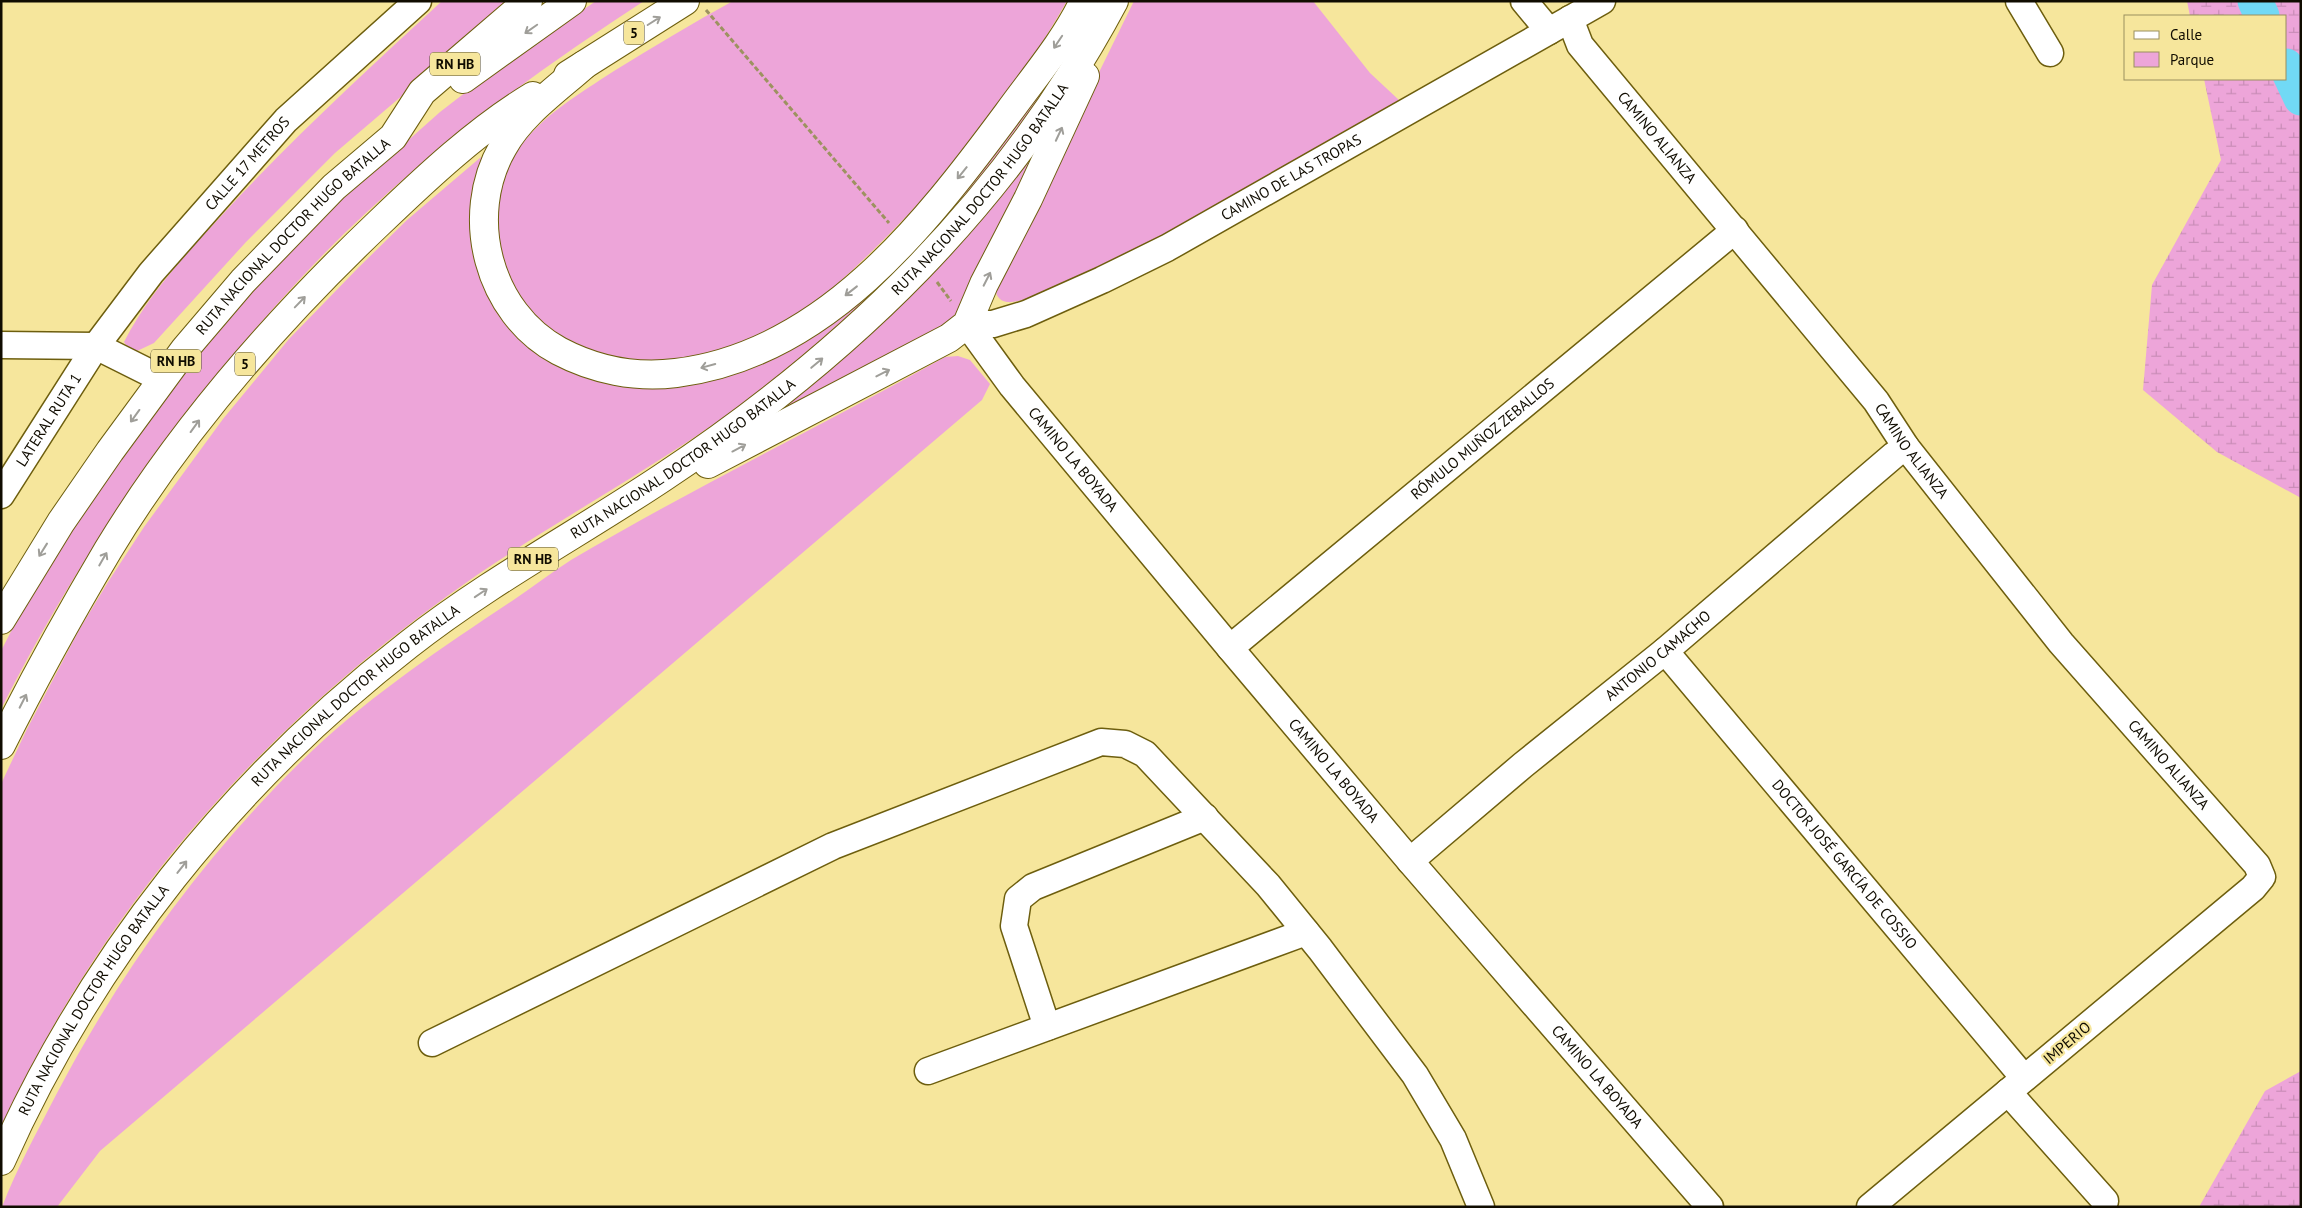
<svg xmlns="http://www.w3.org/2000/svg" width="2302" height="1208" viewBox="0 0 2302 1208" font-family="'PT Sans',sans-serif">
	<style>
		.green { fill: #eda5d9 }
		.wetland { fill: url(#wetland-marsh) }
		.lines { fill: none; stroke-linecap: round; stroke-linejoin: round }
		.river { stroke: #71d9f5; stroke-width: 35 }
		.minor-casing { stroke: #6d5e0e; stroke-width: 29 }
		.highway-casing { stroke: #6d5e0e; stroke-width: 30 }
		.path { stroke: #9d9260; stroke-width: 3; stroke-dasharray: 5 2.5; stroke-linecap: butt }
		.minor { stroke: #fff; stroke-width: 26 }
		.highway { stroke: #fff; stroke-width: 28 }
		.oneway { stroke: #9f9e99 }
		.labels { text-anchor: middle; stroke-width: 4.5; stroke-linejoin: round; paint-order: stroke }
		.shield { fill: #f6e69c; stroke: #554d2f; stroke-width: 1 }
		.shield-label { font-size: 14px; font-weight: bold; fill: #100c00 }
		.street-label { font-size: 15px; fill: #100c00; stroke: #f6e69c }
	</style>
	<defs>
		<pattern id="wetland-marsh" width="20" height="14" patternUnits="userSpaceOnUse" patternTransform="scale(1.25)"><rect width="20" height="14" fill="#eda5d9"/><path d="M1 5h8M5 5V1M11 12h8M15 12V8" fill="none" stroke="#ca8db8"/></pattern>
	</defs>
	<rect width="100%" height="100%" fill="#f6e69c"/>
	<path class="green" d="M442 1H513L335 153 246 242 154 343 137 351 126 345 124 342C149 293 187 253 224 213 293 138 367 70 442 1Z
		M596 1H644C521 81 400 171 300 279 181 407 80 553 1 709V651L23 608 100 487 177 381 253 291 283 257 339 202 440 112 488 75Z
		M733 1H1067C1013 96 943 183 865 258 834 288 803 316 764 334 723 352 669 369 625 361 586 355 539 333 519 298 514 290 511 280 507 272 504 265 499 258 497 251 495 242 497 231 497 222 497 197 502 173 517 151 541 116 579 94 614 71 653 47 693 23 733 1Z
		M1095 1H1102C1083 31 1066 61 1046 90 994 167 933 241 864 303 817 346 767 388 714 424 637 477 555 522 477 575 272 716 105 900 1 1128V784L27 729 79 630 108 582 144 527 223 419 289 339 358 268 407 220 481 157 483 158C480 175 477 191 474 207 473 213 470 219 470 225 470 276 496 319 537 347 554 358 572 373 592 380 607 385 624 386 641 387 709 389 758 369 815 333Z
		M1134 1H1313L1370 73 1400 101C1291 165 1183 231 1067 281 1053 287 1022 304 1007 302 998 301 996 294 994 286Z
		M1034 151H1037L953 322 787 411 786 404Z
		M958 356 970 360 990 384 982 400 100 1151 57 1207H2C17 1168 37 1132 56 1095 123 967 208 850 313 750 374 693 443 647 512 601 531 588 551 573 571 560 693 488 821 426 945 357Z"/>
	<path class="wetland" d="M2187 1H2301V498L2217 452 2143 390 2152 285 2221 160 2204 79H2286V16H2190Z
		M2301 1071V1207H2199L2265 1091Z"/>
	<g class="lines">
		<path class="river" d="M2255 1 2262 16
			M2286 66 2301 98"/>
		<defs>
			<g id="minor">
				<path d="M1524 1 1549 31"/>
				<path d="M2019 1 2050 53"/>
				<path id="s1" d="M1570 19 1580 45 1876 401 1906 447 2061 643 2257 865 2262 877 2253 888 1870 1207"/>
				<path id="s2" d="M967 324 1012 386 1230 648 1410 861 1710 1207"/>
				<path id="s3" d="M967 324H993L1026 314 1102 280 1167 248 1602 1"/>
				<path d="M1 345 96 346 162 379"/>
				<path id="s4" d="M1 495 96 346 151 273 286 120 418 1"/>
				<path id="s5" d="M1230 648 1735 230"/>
				<path id="s6" d="M1665 651 2024 1078"/>
				<path id="s7" d="M1410 861 1523 765 1665 651 1894 455 1906 447"/>
				<path d="M1047 1027 1014 926 1018 899 1033 887 1205 817"/>
				<path d="M432 1043 833 846 1101 742 1125 744 1145 754 1268 885 1320 949 1415 1075 1453 1139 1481 1207"/>
				<path d="M928 1071 1306 932"/>
				<path d="M2008 1092 2105 1201"/>
			</g>
			<g id="highway">
				<path d="M584 65C556 90 521 114 503 147 463 216 488 313 559 351 595 370 636 378 676 373 824 355 925 225 1008 113 1034 77 1065 41 1084 1"/>
				<path d="M568 75 685 1"/>
				<path d="M463 79 572 1"/>
				<path d="M708 464 949 338 967 324 984 284 1028 199 1085 76"/>
				<path id="s8" d="M1 620 61 522 110 451 185 349 243 281 334 187 393 137 422 92 528 1"/>
				<path d="M1 745C34 679 70 614 108 550 180 431 278 319 379 223 427 177 477 130 533 96"/>
				<path id="s9" d="M1 1161C91 958 233 781 408 645 488 582 578 534 662 478 850 353 1007 202 1114 1"/>
			</g>
		</defs>
		<use href="#minor" class="minor-casing"/>
		<use href="#highway" class="highway-casing"/>
		<path class="path" d="M706 10 889 223
			M937 282 951 301"/>
		<use href="#minor" class="minor"/>
		<use href="#highway" class="highway"/>
	</g>
	<defs><path id="oneway-shaft" d="M-6 0H5M1.5-3L5.5 0L1.5 3" fill="none" stroke-width="1.6" stroke-linecap="round" stroke-linejoin="round" transform="scale(1.25)"/></defs>
	<g class="oneway">
		<use href="#oneway-shaft" transform="translate(654 21) rotate(-32)"/>
		<use href="#oneway-shaft" transform="translate(531 29) rotate(145)"/>
		<use href="#oneway-shaft" transform="translate(1058 42) rotate(124)"/>
		<use href="#oneway-shaft" transform="translate(1059 134) rotate(-65)"/>
		<use href="#oneway-shaft" transform="translate(962 173) rotate(129)"/>
		<use href="#oneway-shaft" transform="translate(987 279) rotate(-63)"/>
		<use href="#oneway-shaft" transform="translate(851 291) rotate(142)"/>
		<use href="#oneway-shaft" transform="translate(300 302) rotate(-46)"/>
		<use href="#oneway-shaft" transform="translate(817 363) rotate(-40)"/>
		<use href="#oneway-shaft" transform="translate(708 366) rotate(165)"/>
		<use href="#oneway-shaft" transform="translate(883 373) rotate(-27)"/>
		<use href="#oneway-shaft" transform="translate(135 416) rotate(126)"/>
		<use href="#oneway-shaft" transform="translate(195 426) rotate(-54)"/>
		<use href="#oneway-shaft" transform="translate(739 448) rotate(-28)"/>
		<use href="#oneway-shaft" transform="translate(43 550) rotate(122)"/>
		<use href="#oneway-shaft" transform="translate(103 559) rotate(-60)"/>
		<use href="#oneway-shaft" transform="translate(481 593) rotate(-34)"/>
		<use href="#oneway-shaft" transform="translate(23 701) rotate(-63)"/>
		<use href="#oneway-shaft" transform="translate(182 867) rotate(-52)"/>
	</g>
	<g class="labels">
		<g class="shield">
			<rect x="624" y="21.5" width="20" height="23" rx="4"/>
			<rect x="430" y="52.5" width="50" height="23" rx="4"/>
			<rect x="151" y="349.5" width="50" height="23" rx="4"/>
			<rect x="235" y="352.5" width="20" height="23" rx="4"/>
			<rect x="508" y="547.5" width="50" height="23" rx="4"/>
		</g>
		<g class="shield-label">
			<text x="634" y="38">5</text>
			<text x="455" y="69">RN HB</text>
			<text x="176" y="366">RN HB</text>
			<text x="245" y="369">5</text>
			<text x="533" y="564">RN HB</text>
		</g>
		<g class="street-label">
			<text dy="5" stroke="none"><textPath href="#s1" startOffset="148">CAMINO ALIANZA</textPath></text>
			<text dy="5" stroke="none"><textPath href="#s4" startOffset="414">CALLE 17 METROS</textPath></text>
			<text dy="5" stroke="none"><textPath href="#s3" startOffset="359">CAMINO DE LAS TROPAS</textPath></text>
			<text dy="5" stroke="none"><textPath href="#s9" startOffset="1400">RUTA NACIONAL DOCTOR HUGO BATALLA</textPath></text>
			<text dy="5" stroke="none"><textPath href="#s8" startOffset="484">RUTA NACIONAL DOCTOR HUGO BATALLA</textPath></text>
			<text dy="5" stroke="none"><textPath href="#s4" startOffset="89">LATERAL RUTA 1</textPath></text>
			<text dy="5" stroke="none"><textPath href="#s5" startOffset="328">RÓMULO MUÑOZ ZEBALLOS</textPath></text>
			<text dy="5" stroke="none"><textPath href="#s1" startOffset="552">CAMINO ALIANZA</textPath></text>
			<text dy="5" stroke="none"><textPath href="#s9" startOffset="996">RUTA NACIONAL DOCTOR HUGO BATALLA</textPath></text>
			<text dy="5" stroke="none"><textPath href="#s2" startOffset="172">CAMINO LA BOYADA</textPath></text>
			<text dy="5" stroke="none"><textPath href="#s7" startOffset="322">ANTONIO CAMACHO</textPath></text>
			<text dy="5" stroke="none"><textPath href="#s9" startOffset="591">RUTA NACIONAL DOCTOR HUGO BATALLA</textPath></text>
			<text dy="5" stroke="none"><textPath href="#s1" startOffset="958">CAMINO ALIANZA</textPath></text>
			<text dy="5" stroke="none"><textPath href="#s2" startOffset="578">CAMINO LA BOYADA</textPath></text>
			<text dy="5" stroke="none"><textPath href="#s6" startOffset="279">DOCTOR JOSÉ GARCÍA DE COSSIO</textPath></text>
			<text dy="5" stroke="none"><textPath href="#s9" startOffset="186">RUTA NACIONAL DOCTOR HUGO BATALLA</textPath></text>
			<text transform="translate(2067 1043) rotate(-40)" y="5">IMPERIO</text>
			<text dy="5" stroke="none"><textPath href="#s2" startOffset="982">CAMINO LA BOYADA</textPath></text>
		</g>
	</g>
	<rect width="2302" height="1208" fill="none" stroke="#100c00" stroke-width="5"/>
	<rect x="2124" y="15" width="162" height="65" fill="#f6e69c" stroke="#9a8f5e"/>
	<rect x="2134" y="31" width="25" height="8" fill="#ffffff" stroke="#9a8f5e"/>
	<text x="2170" y="40" font-size="15" fill="#100c00">Calle</text>
	<rect x="2134" y="52" width="25" height="15" fill="#eda5d9" stroke="#9a8f5e"/>
	<text x="2170" y="65" font-size="15" fill="#100c00">Parque</text>
</svg>
